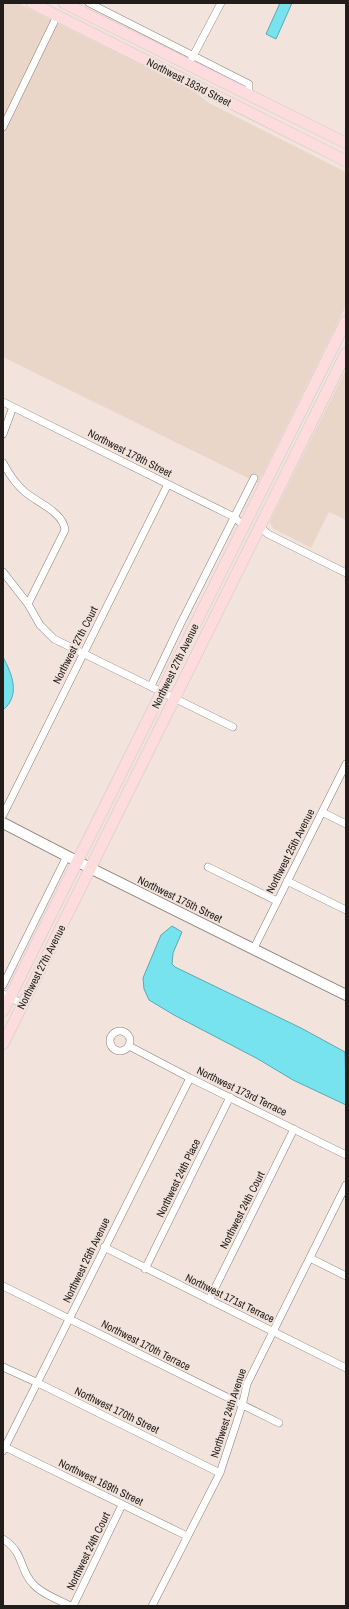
<svg xmlns="http://www.w3.org/2000/svg" width="349" height="1609" viewBox="0 0 349 1609" font-family="'Archivo Narrow',sans-serif">
	<style>
		.built { fill: #ead6c9 }
		.water { fill: #76e3ef; stroke: #5da8af }
		.lines { fill: none; stroke-linecap: round; stroke-linejoin: round }
		.street-casing { stroke: #8b7f77; stroke-width: 8 }
		.secondary-casing { stroke: #8b7f77; stroke-width: 12 }
		.primary-casing { stroke: #cac9c8; stroke-width: 12 }
		.street { stroke: #fff; stroke-width: 7 }
		.secondary { stroke: #fff; stroke-width: 10 }
		.primary { stroke: #fedbdc; stroke-width: 11 }
		.labels { text-anchor: middle; stroke-width: 4; stroke-linejoin: round; paint-order: stroke }
		.street-label { font-size: 11px; fill: #221d1a; stroke: #f2e4dc }
	</style>
	<rect width="100%" height="100%" fill="#f2e4dc"/>
	<path class="built" d="M3 3H18L195 92 209 103 346 172V306L258 483 3 357Z
		M346 369V520L329 512 311 548 274 529 271 525 270 521Z"/>
	<path class="water" d="M280 3H292L276 39 266 34Z
		M3 657C12 674 21 695 3 710Z
		M172 926 182 932 173 953 172 964 175 967 301 1028 345 1052 346 1105 293 1080 258 1059 174 1015 149 1000 144 989 143 978 161 935Z"/>
	<g class="lines">
		<defs>
			<path id="street" d="M89 3 249 84V95
				M192 58 221 3
				M3 127 57 16
				M3 402 234 517 244 526
				M3 434 13 407
				M3 463C9 474 15 484 25 492 38 503 63 512 65 530L28 604
				M260 527 268 534 346 573
				M3 572 28 604 40 625 54 639 233 727
				M151 686 181 623 254 478
				M322 812 346 824
				M3 815 168 484
				M208 867 277 901
				M287 881 346 910
				M254 948 346 764
				M3 985 67 856
				M3 994 23 1004
				M110 1041a10 10 0 1 1 20 0a10 10 0 1 1-20 0Z
				M129 1046 190 1078 346 1155
				M104 1247 346 1368
				M310 1258 346 1276
				M145 1269 230 1097
				M3 1286 279 1423
				M209 1300 294 1129
				M3 1367 38 1383 220 1473
				M5 1447 187 1536
				M3 1451 190 1078
				M3 1539C25 1553 19 1570 33 1584 42 1594 59 1600 71 1606
				M73 1606 122 1505
				M152 1606 220 1473 242 1406 247 1384 346 1185"/>
			<path id="secondary" d="M3 823 90 868 346 995"/>
			<path id="primary" d="M32 3 346 161
				M64 3 346 143
				M3 1011 346 321
				M3 1044 346 353"/>
		</defs>
		<use href="#street" class="street-casing"/>
		<use href="#secondary" class="secondary-casing"/>
		<use href="#primary" class="primary-casing"/>
		<use href="#street" class="street"/>
		<use href="#secondary" class="secondary"/>
		<use href="#primary" class="primary"/>
	</g>
	<g class="labels">
		<g class="street-label">
			<text transform="translate(189 82) rotate(27)" y="4">Northwest 183rd Street</text>
			<text transform="translate(130 453) rotate(27)" y="4">Northwest 179th Street</text>
			<text transform="translate(75 645) rotate(-63)" y="4">Northwest 27th Court</text>
			<text transform="translate(175 666) rotate(-64)" y="4">Northwest 27th Avenue</text>
			<text transform="translate(290 851) rotate(-63)" y="4">Northwest 25th Avenue</text>
			<text transform="translate(180 899) rotate(26)" y="4">Northwest 175th Street</text>
			<text transform="translate(41 967) rotate(-63)" y="4">Northwest 27th Avenue</text>
			<text transform="translate(242 1091) rotate(26)" y="4">Northwest 173rd Terrace</text>
			<text transform="translate(178 1178) rotate(-64)" y="4">Northwest 24th Place</text>
			<text transform="translate(242 1210) rotate(-63)" y="4">Northwest 24th Court</text>
			<text transform="translate(86 1260) rotate(-64)" y="4">Northwest 25th Avenue</text>
			<text transform="translate(230 1298) rotate(26)" y="4">Northwest 171st Terrace</text>
			<text transform="translate(146 1345) rotate(27)" y="4">Northwest 170th Terrace</text>
			<text transform="translate(117 1410) rotate(26)" y="4">Northwest 170th Street</text>
			<text transform="translate(228 1413) rotate(-72)" y="4">Northwest 24th Avenue</text>
			<text transform="translate(101 1482) rotate(26)" y="4">Northwest 169th Street</text>
			<text transform="translate(88 1551) rotate(-64)" y="4">Northwest 24th Court</text>
		</g>
	</g>
	<rect width="349" height="1609" fill="none" stroke="#221d1a" stroke-width="8"/>
</svg>
